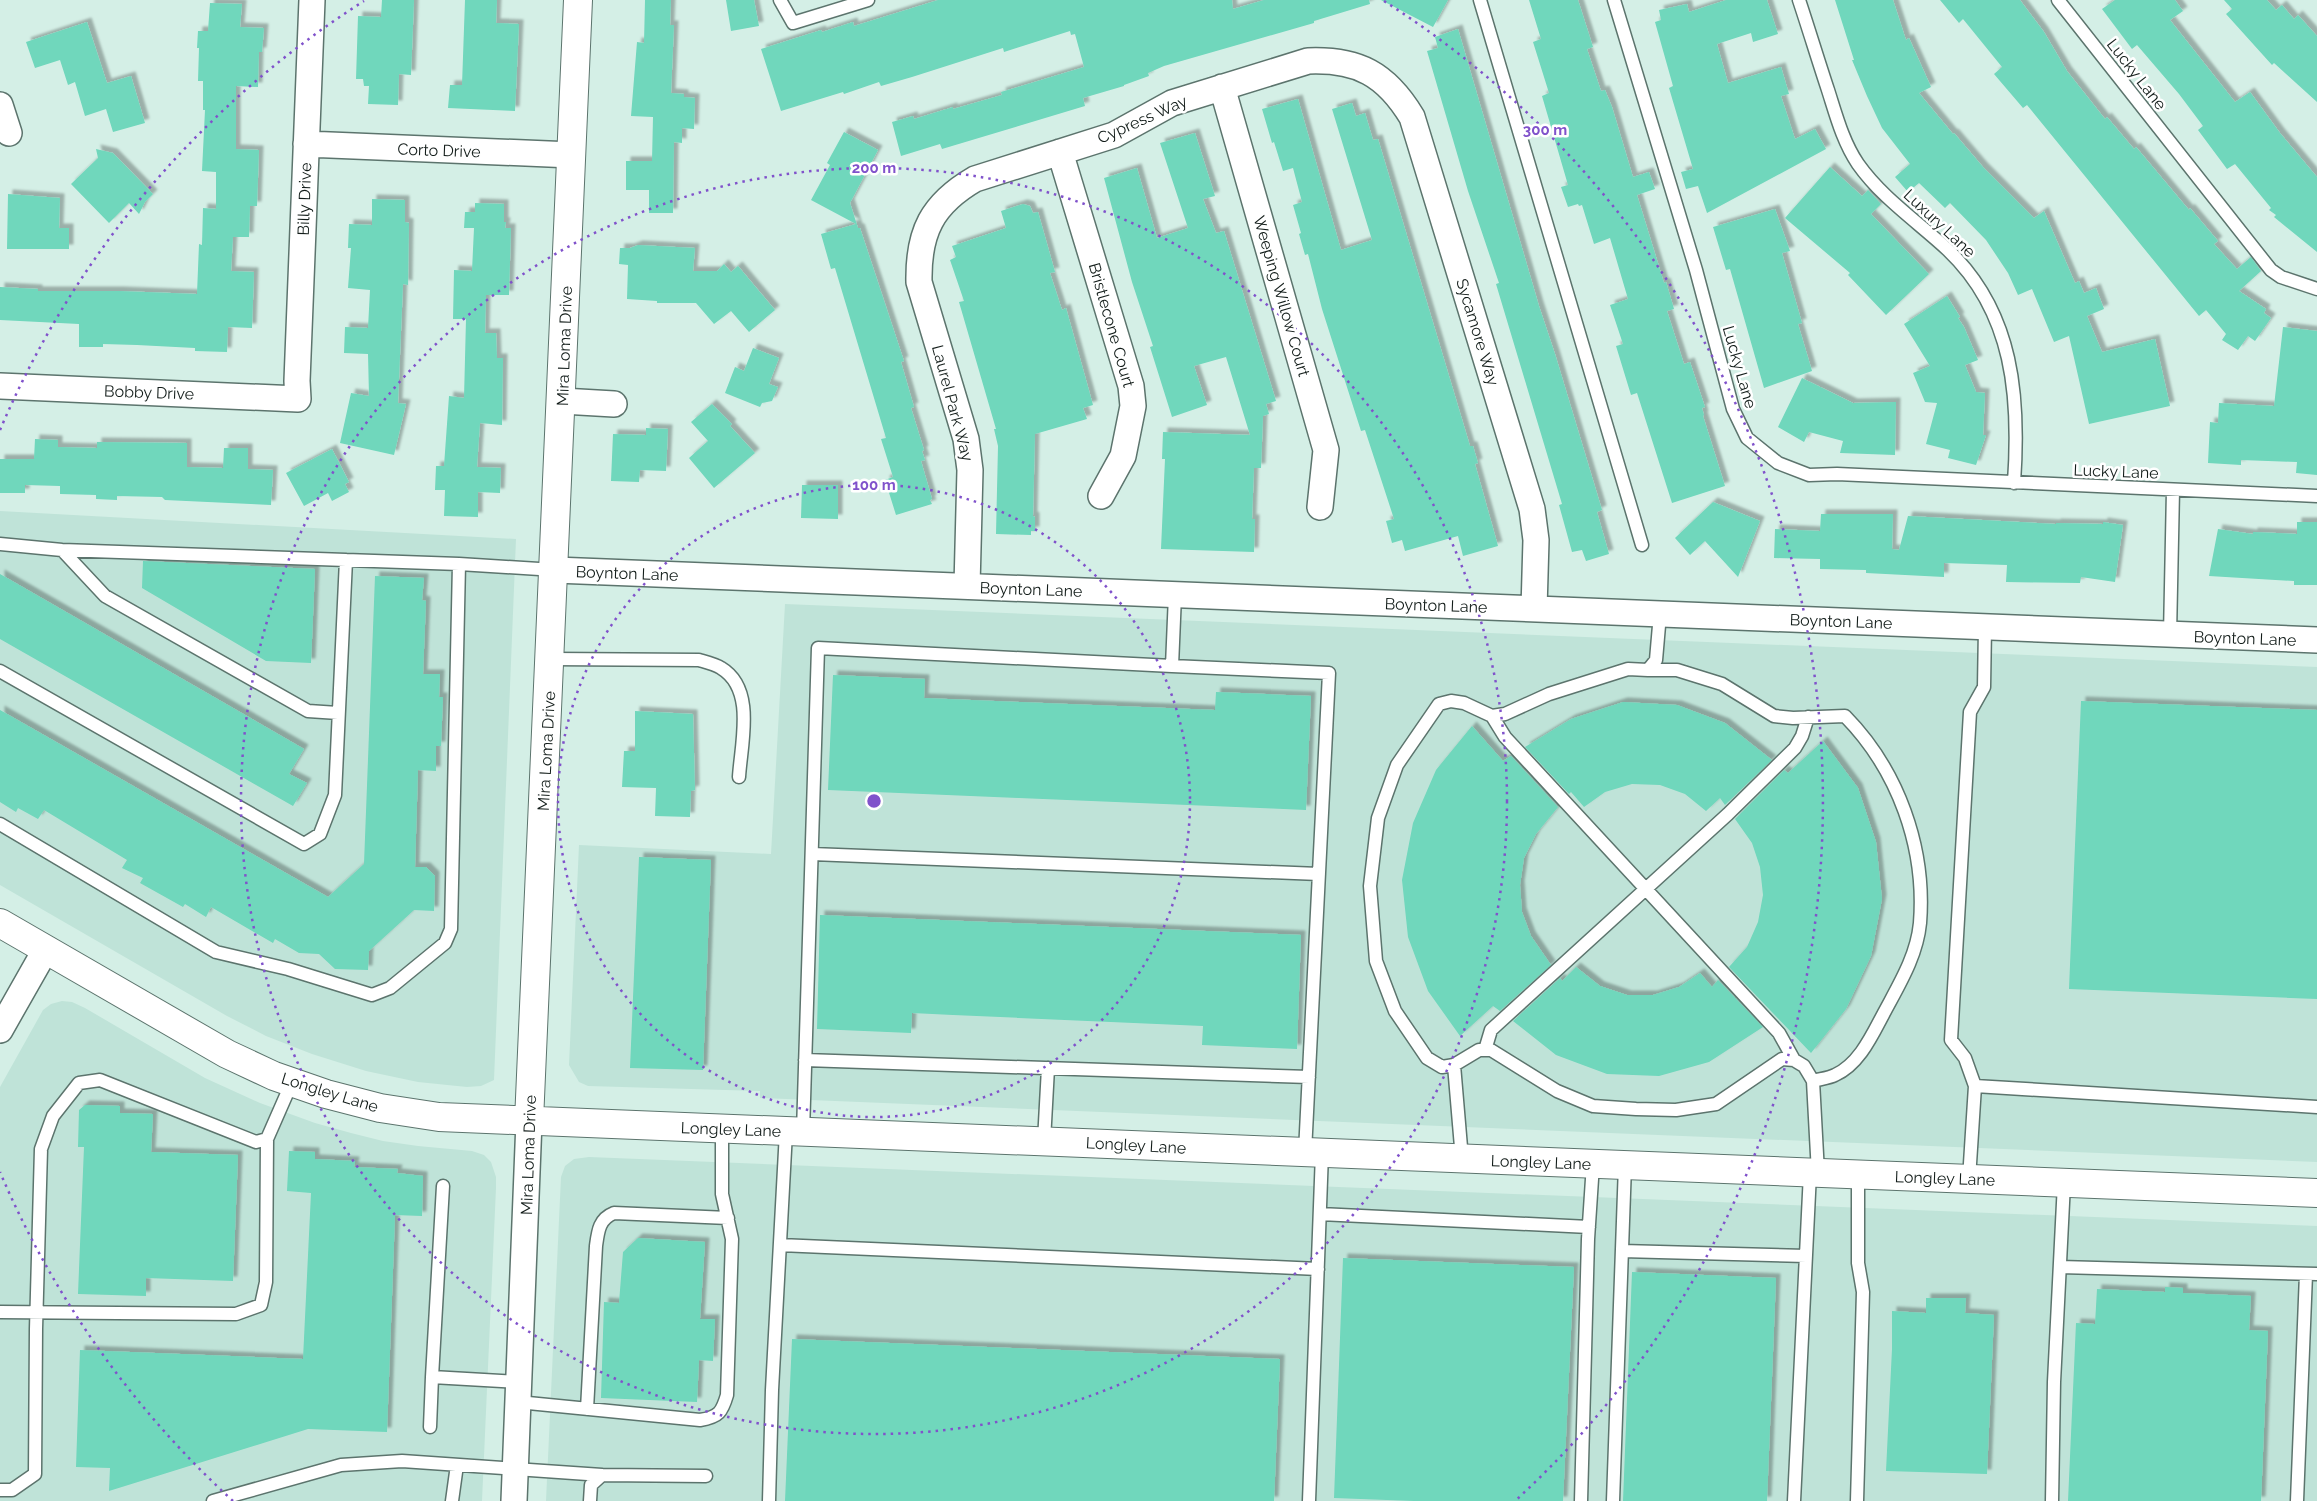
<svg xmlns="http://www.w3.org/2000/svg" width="2317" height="1501" viewBox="0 0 2317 1501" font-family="Raleway,sans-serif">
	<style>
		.built { fill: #bfe3d8 }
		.building { fill: #6fd7bc; filter: url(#shadow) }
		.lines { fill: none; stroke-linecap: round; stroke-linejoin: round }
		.lane-casing { stroke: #5c746d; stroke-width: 15 }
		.street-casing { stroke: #5c746d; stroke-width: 28 }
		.secondary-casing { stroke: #5c746d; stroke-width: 30 }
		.lane { stroke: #fff; stroke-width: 12 }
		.street { stroke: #fff; stroke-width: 25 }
		.secondary { stroke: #fff; stroke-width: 28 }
		.ring { fill: none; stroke: #8052cb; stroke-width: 2.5; stroke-dasharray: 2.5 5 }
		.labels { text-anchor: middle; stroke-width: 5; stroke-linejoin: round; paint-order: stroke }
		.street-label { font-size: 16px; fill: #121c19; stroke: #fff }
		.centre { fill: #8052cb; stroke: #fff; stroke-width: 2.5 }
		.ring-label { font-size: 15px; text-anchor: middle; font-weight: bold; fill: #8052cb; stroke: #fff; stroke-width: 5; stroke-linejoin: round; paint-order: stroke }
	</style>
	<defs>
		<filter id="shadow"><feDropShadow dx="4.5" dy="-4.5" stdDeviation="1" flood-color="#0004"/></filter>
	</defs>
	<rect width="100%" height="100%" fill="#d4efe6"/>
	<path class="built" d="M0 511 516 539 494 1080 481 1086 467 1087 418 1082 366 1071 312 1054 266 1036 227 1016 0 885Z
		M785 604 2317 667V1162L760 1098V1091L588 1086 579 1082 569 1065 579 845 771 854Z
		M62 1001 72 1002 85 1008 205 1078 260 1103 315 1123 351 1133 383 1141 418 1146 472 1151 484 1155 491 1162 496 1177V1188L482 1501H0V1087L43 1010 51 1004Z
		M589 1157 2317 1226V1501H546L561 1177 565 1166 574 1159Z"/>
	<path class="building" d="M382 0H414L411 75 399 74 398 105 368 104 369 86H364L363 79H356L358 16 381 17Z
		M465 0H497L496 23 519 24 515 111 448 108 450 85H462Z
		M645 0H671L670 25H674L671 93 684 94V97L695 98 694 129 682 128V143L674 142 673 213H649V190H626V161H652L653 117 631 116 637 42 644 43Z
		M726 0H754L759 26 731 31Z
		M938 0H1232L1233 9 1264 0H1369L1370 4 1314 21V23L1164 66 1148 73 1149 76 1124 85V86L1083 98 1085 106 942 149 940 144 901 156 892 122 913 116 914 119 953 107V109L1002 95 1001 92 1084 67 1075 34 1071 35 1070 31 1004 52 1003 48 912 77 881 86 879 82 844 94 843 92 781 111 761 49 821 30 822 32 853 22 854 26Z
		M1381 0H1448L1433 27Z
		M1529 0H1578L1593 47 1587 49 1601 91 1605 90 1612 107 1633 177 1649 172 1655 189 1637 195 1664 283 1666 282 1674 309 1667 311 1684 364 1690 362 1705 407 1702 408 1704 415 1703 416 1725 486 1672 503 1637 393 1631 395 1616 346 1623 344 1610 305 1628 299 1610 238 1594 244 1582 205 1579 206 1578 204 1568 207 1561 187 1568 185 1542 96 1549 93 1533 42 1541 39Z
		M1726 0H1767L1778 34 1753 42 1751 33 1717 44 1728 83 1781 67 1789 94 1781 96 1795 139 1815 129 1826 149 1707 213 1698 186 1686 189 1681 172 1693 169 1669 88 1673 86 1655 22 1661 20 1659 10 1687 4 1689 12Z
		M1835 0H1893L1906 40 1909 38 1931 87 1919 93 1953 134 1954 133 1983 167 2034 218 2044 211 2075 283 2079 281 2084 293 2096 288 2104 309 2087 316 2102 352 2155 339 2170 406 2089 424 2069 336 2054 342 2032 289 2018 295 2008 273 1986 240 1950 203 1945 208 1919 183 1908 192 1895 177 1910 164 1882 128 1867 96 1852 60H1854Z
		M1940 0H2020L2044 32 2067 71 2105 119 2107 117 2134 149 2136 147 2189 210 2190 208 2218 241 2214 244 2237 269 2251 257 2261 271 2239 291 2266 309 2264 313 2271 318 2255 341 2248 336 2238 350 2222 340 2226 334 2206 310 2199 316 2027 105 2023 108 1994 74 2002 67 1963 19 1959 23Z
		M2115 0H2175L2183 11 2170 20 2235 102 2250 92 2280 133 2317 177V252L2274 217 2276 215 2269 210 2271 208 2235 164 2227 169 2198 130 2203 126 2179 94 2137 45 2132 49 2102 9Z
		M2224 0H2267L2276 10 2282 5 2294 19 2298 15 2317 36V102L2274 63 2272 65 2226 14 2232 9Z
		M210 3 242 4 240 27 264 28 262 52H259L258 87 236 86V149L259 150 257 206H250L249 237H233L231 271 254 272 252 328 228 327 227 352 195 351V348L137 345 103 344V347H79V324L0 320V287L38 289V291H119L197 294 199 244 202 245 203 208 216 209V172L202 171 205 110H203V81H198L199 48H197L198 31H208Z
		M87 22 107 83 131 76 145 123 113 132 106 109 85 116 75 82 68 85 60 60 35 68 26 42Z
		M1458 29 1539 306 1555 354 1602 510 1597 512 1609 554 1586 561 1582 550 1572 552 1559 505 1562 504 1496 284 1499 283 1468 191 1427 51 1438 48 1435 37Z
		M1298 99 1341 250 1372 240 1332 109 1352 103 1356 116 1365 113 1373 140 1378 139 1470 446H1473L1478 463 1475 464 1498 546 1463 556 1458 536 1405 551 1402 540 1392 543 1386 521 1394 519 1365 430 1361 431 1322 309 1308 254 1305 255 1299 234 1301 233 1293 205 1302 202 1293 168 1283 171 1274 142 1272 143 1262 109Z
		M844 132 878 150 850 203 858 228H860L904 361 901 362 914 407 911 408 924 450 922 451 925 460 921 461 932 499 930 500 932 504 896 515 885 480 893 477 881 439 886 438 835 268 831 269 821 234 856 224 811 200 830 165 827 163Z
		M1195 133 1215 196 1203 199 1216 233 1224 231 1276 401 1266 404 1269 414 1263 416 1261 468H1254L1252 519H1255L1254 552 1161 549 1165 459H1162L1163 432 1250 435 1226 357 1194 366 1207 405 1172 417 1150 347 1153 346 1132 282 1104 178 1137 168 1157 238 1188 228 1160 143Z
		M96 149 113 153 153 194 145 202 139 214 129 203 109 223 71 184 98 158Z
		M1830 167 1862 196 1868 190 1881 204 1871 214 1929 274 1886 315 1848 275 1850 273 1785 218Z
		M8 194 60 198 59 228H69V249H7Z
		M372 199 405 200V222L409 223 408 285 403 284 398 403 406 404 394 455 340 443 351 393 369 396 368 354 344 353 345 327 368 328 370 290 348 288 351 248H348L349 224 372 225Z
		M475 203 504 204V222H506L505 228H511L509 295H486L485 333H496L497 358H503L502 425 480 423 477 467 501 468 500 493 478 492V517L444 516 445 490H435L436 466H444L449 396 464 398 466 319H453L454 270 472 271 474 228H464L465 212H475Z
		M1023 204 1030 206 1033 213 1038 212 1055 272 1050 273 1062 310 1066 308 1093 405 1083 408 1087 419 1035 434 1033 516 1035 517V531H1031V535L996 534 998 446 994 429H996L959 302 964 301 950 260 956 257 952 246 1006 228 1001 211Z
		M1775 209 1790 251 1782 253 1802 323 1798 324 1812 371 1764 388 1730 269 1726 270 1713 227Z
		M638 245 695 248 693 271H717L724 264 731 272 738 266 775 310 749 332 731 311 714 324 696 303H657V301L627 299 628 265 619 264 620 248H630Z
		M1947 296 1960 317 1958 318 1964 327 1978 360 1965 365 1976 392 1985 393 1983 435H1986L1976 465 1948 458 1950 450 1926 444 1937 403 1925 402 1913 373 1930 366 1904 324Z
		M2283 327 2317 331V475L2296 473 2297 462 2241 460V465L2208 463 2210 422 2218 423 2219 403 2274 406Z
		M753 348 779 358 769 384 778 387 772 401 762 403 760 407 725 393 735 367 744 371Z
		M1802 378 1853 403 1896 402 1895 455 1840 453 1843 441 1809 432 1804 442 1778 427Z
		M712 404 732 424 730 426 755 453 714 488 689 458 708 441 691 422Z
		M646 428 668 429 666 471 640 470 639 482 611 481 613 434 646 435Z
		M35 439 58 440V447L97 448V442L187 443V467L223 468 224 448H248V469L273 470 271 505 165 500 162 497 117 496V500L96 499V495L60 494V486L25 485V493H0V459H34Z
		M332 449 349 482 345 484 349 492 332 501 328 493 304 506 286 473Z
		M802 485H838V519L801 518Z
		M1713 502 1760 521 1738 577 1705 541 1690 555 1675 538Z
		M1821 514H1893L1892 549 1899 550 1908 516 2056 524V523L2103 524V522L2123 525 2115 582 2081 577 2080 583 2006 582 2007 565 1944 563V577L1866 573V570L1820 569V559L1774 558 1775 529 1820 531Z
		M2297 522H2317V585H2294V581L2209 576 2218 529 2253 534V532L2297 534Z
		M143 561 315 569 311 663 266 661 142 588Z
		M0 574 304 749 289 774 307 783 293 806 0 639Z
		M375 576 424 578 422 600 426 601 423 674H440L439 697H443L441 746H436V771L418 770 415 867H426L435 876 434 911 414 910 369 951 368 970 335 969 319 954 299 953 275 939 273 943 211 907 206 917 185 904 183 907 140 883 143 878 122 868 127 860 44 810 38 819 18 808 16 812 0 802V710L328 897 364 864Z
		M833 675 925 679 924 698 1215 710 1216 692 1311 696 1306 810 828 790Z
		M2081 701 2317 710V999L2069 989Z
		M1623 702 1677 705 1725 723 1772 760 1725 805 1720 798 1706 811 1685 794 1660 785 1632 784 1605 792 1584 807 1571 792 1569 794 1525 747 1571 719Z
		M635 711 693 714 695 790 691 791 690 817 655 816 656 788 622 787 624 751H635Z
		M1472 726 1503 761 1511 756 1558 807 1536 834 1524 858 1520 885 1522 912 1531 936 1551 965 1500 1011 1493 1006 1460 1036 1428 991 1408 937 1402 880 1413 823 1436 770Z
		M1823 741 1858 788 1876 842 1882 899 1871 956 1846 1009 1811 1053 1729 967 1747 947 1758 922 1763 895 1760 867 1752 843 1735 819 1784 770 1788 773Z
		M639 857 711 860 703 1070 630 1068Z
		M820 915 1301 935 1297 1049 1202 1045 1203 1026 953 1015 912 1013 911 1033 817 1029Z
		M1576 967 1600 986 1627 995H1653L1679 987 1700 973 1712 987 1718 980 1763 1027 1709 1062 1659 1076 1607 1074 1556 1055 1513 1021 1560 978 1562 981Z
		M85 1105 120 1106V1113L153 1114 151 1152 238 1155 233 1281 146 1278V1296L78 1294 84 1147H78L79 1110Z
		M289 1151 315 1152V1159L355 1161 354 1167 398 1169 397 1173 423 1176 422 1216 395 1215 387 1432 308 1429 109 1491 110 1468 76 1467 80 1350 303 1359 311 1193 287 1191Z
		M638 1238 705 1242 700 1319H715L713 1361 699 1360 697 1402 601 1398 604 1302 619 1303 623 1252Z
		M1343 1258 1574 1267 1563 1501H1414L1334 1498Z
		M1632 1272 1776 1278 1767 1501H1623Z
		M2165 1287 2183 1288V1293L2251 1296 2249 1330 2268 1331 2261 1501H2068L2076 1323 2095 1324 2097 1289 2165 1292Z
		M1926 1298H1966L1965 1313 1994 1315 1987 1474 1886 1471 1892 1349V1311L1926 1313Z
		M792 1339 1280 1359 1274 1501H785Z"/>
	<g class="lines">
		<defs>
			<path id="lane" d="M780 0 793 23 868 0
				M1480 0 1642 545
				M1614 0 1696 270 1733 409 1747 438 1778 463 1809 475 1837 474 2317 496
				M1799 0C1809 30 1818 60 1828 90 1836 115 1843 142 1858 164 1882 198 1918 222 1948 250 2014 313 2020 398 2014 483
				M2058 0 2271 270 2281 277 2317 289
				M0 544 62 550 459 564 555 570
				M62 550 105 596 308 711 338 713
				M1175 595 1172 666 1329 673 1305 1152
				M1660 614 1656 660 1648 670 1628 669 1549 694 1505 714 1492 716 1464 703 1451 701 1439 704 1397 765 1378 818 1370 886 1376 961 1395 1011 1427 1058 1442 1067 1454 1065 1479 1050H1491L1557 1091 1593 1106 1636 1109 1676 1110 1716 1104 1782 1059 1794 1060 1804 1066 1813 1081 1818 1173
				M2170 635 2173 490
				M551 659 699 660C706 662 715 664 721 668 756 689 741 743 739 777
				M1648 670H1677L1722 684 1774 716 1793 718 1845 716C1898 770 1926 847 1920 923 1917 955 1900 983 1885 1011 1873 1033 1860 1064 1835 1075 1829 1078 1820 1079 1813 1081
				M0 671 304 844 320 834 335 795 346 560
				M1492 716 1505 737 1779 1033 1794 1060
				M0 824 216 952 288 969 372 995 390 988 445 943 451 929 459 564
				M812 854 1319 874
				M1485 1050 1491 1030 1728 814 1795 748 1802 736 1808 717
				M805 1060 1309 1077
				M1454 1065 1462 1159
				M1975 1086 2317 1107
				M803 1132 818 648 1172 666
				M1044 1141 1048 1068
				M1969 1179 1975 1086 1965 1058 1951 1040 1970 712 1984 687 1985 627
				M1320 1214 1589 1227
				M780 1245 1318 1269
				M1622 1251 1806 1256
				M2060 1267 2317 1274
				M0 1312 236 1314 261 1305 266 1282 267 1139
				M432 1377 443 1186
				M518 1402 700 1420C719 1417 722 1412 727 1395L732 1239 722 1194V1129
				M587 1409 596 1246C598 1231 599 1219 614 1213L728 1218
				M430 1427 432 1377 519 1382
				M0 1490H12L35 1474 36 1329 41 1149 53 1116 79 1083 100 1080 256 1142 267 1139 292 1082
				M213 1501 341 1465 402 1461 602 1475
				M452 1501 457 1465
				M590 1501 591 1485 602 1475 706 1476
				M769 1501 772 1390 786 1132
				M1309 1501 1322 1153
				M1581 1501 1588 1239 1593 1164
				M1613 1501 1625 1165
				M1794 1501 1810 1173
				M1857 1501 1863 1292 1858 1263V1175
				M2052 1501 2054 1382 2064 1183
				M2297 1501 2306 1274"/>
			<path id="street" d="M1222 87 1326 450 1320 507
				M0 105 9 133
				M306 144 572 155
				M1060 152 1131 386 1133 406 1123 456 1101 496
				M0 386 298 399 297 381 312 0
				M562 401 614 404
				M555 570 2317 640
				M967 586 970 470 966 439 919 282C918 232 932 204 975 179L1114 135 1172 103 1308 61C1358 59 1386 74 1412 117L1532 509 1536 540 1534 609
				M0 1030 46 949
				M514 1501 529 1121"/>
			<path id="secondary" d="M0 923 227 1054 274 1076 326 1094 380 1108 439 1117 2317 1193
				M529 1121 578 0"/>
		</defs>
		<use href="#lane" class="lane-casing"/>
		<use href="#street" class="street-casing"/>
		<use href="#secondary" class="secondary-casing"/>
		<use href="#lane" class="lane"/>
		<use href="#street" class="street"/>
		<use href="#secondary" class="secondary"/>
	</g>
	<g class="ring">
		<circle cx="874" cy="801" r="316"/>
		<circle cx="874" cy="801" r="633"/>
		<path d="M233 1501A949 949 0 0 1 0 1172M0 430A949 949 0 0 1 364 1M1384 1A949 949 0 0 1 1515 1501"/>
	</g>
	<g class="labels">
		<g class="street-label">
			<text transform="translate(2137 74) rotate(52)" y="6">Lucky Lane</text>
			<text transform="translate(1142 119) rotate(-24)" y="6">Cypress Way</text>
			<text transform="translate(439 150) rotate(2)" y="6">Corto Drive</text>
			<text transform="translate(304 199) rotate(-88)" y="6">Billy Drive</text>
			<text transform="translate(1940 223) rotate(43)" y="6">Luxury Lane</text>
			<text transform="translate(1282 296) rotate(74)" y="6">Weeping Willow Court</text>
			<text transform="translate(1112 325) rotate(74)" y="6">Bristlecone Court</text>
			<text transform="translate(1478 332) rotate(73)" y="6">Sycamore Way</text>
			<text transform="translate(564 346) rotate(-88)" y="6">Mira Loma Drive</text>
			<text transform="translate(1740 367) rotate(74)" y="6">Lucky Lane</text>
			<text transform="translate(149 392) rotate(2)" y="6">Bobby Drive</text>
			<text transform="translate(953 403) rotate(75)" y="6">Laurel Park Way</text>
			<text transform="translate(2116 471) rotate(2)" y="6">Lucky Lane</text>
			<text transform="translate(627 573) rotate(2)" y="6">Boynton Lane</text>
			<text transform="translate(1031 589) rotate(2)" y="6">Boynton Lane</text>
			<text transform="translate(1436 605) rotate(2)" y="6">Boynton Lane</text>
			<text transform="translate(1841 621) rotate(2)" y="6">Boynton Lane</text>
			<text transform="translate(2245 638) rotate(2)" y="6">Boynton Lane</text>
			<text transform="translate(546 751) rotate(-87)" y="6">Mira Loma Drive</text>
			<text transform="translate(330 1092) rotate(17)" y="6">Longley Lane</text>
			<text transform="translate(731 1129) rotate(2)" y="6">Longley Lane</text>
			<text transform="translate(1136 1145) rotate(3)" y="6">Longley Lane</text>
			<text transform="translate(528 1155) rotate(-88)" y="6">Mira Loma Drive</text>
			<text transform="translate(1541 1162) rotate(2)" y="6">Longley Lane</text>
			<text transform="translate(1945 1178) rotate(2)" y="6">Longley Lane</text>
		</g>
	</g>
	<circle cx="874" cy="801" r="8" class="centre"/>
	<g class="ring-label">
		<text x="1545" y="135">300 m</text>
		<text x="874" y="173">200 m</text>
		<text x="874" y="490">100 m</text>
	</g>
</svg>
